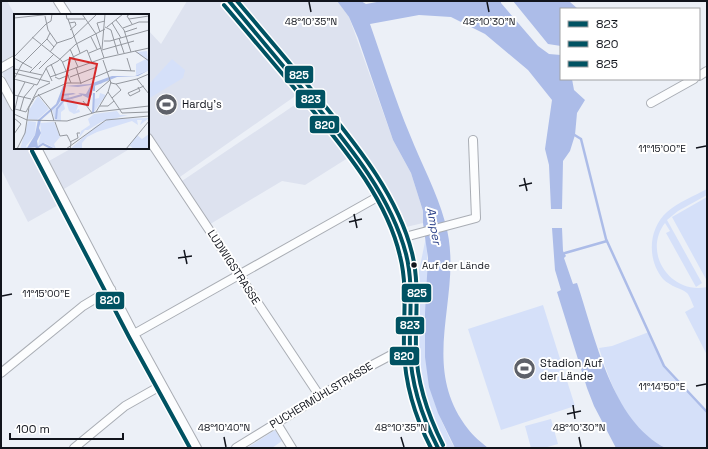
<svg xmlns="http://www.w3.org/2000/svg" width="708" height="449" viewBox="0 0 708 449" font-family="'Space Grotesk',sans-serif">
	<style>
		.built { fill: #dde2ef }
		.green { fill: #d5e0f9 }
		.water { fill: #acbce8 }
		.lines { fill: none; stroke-linecap: round; stroke-linejoin: round }
		.stream { stroke: #acbce8; stroke-width: 2.5 }
		.street-casing { stroke: #a9adb4; stroke-width: 10 }
		.secondary-casing { stroke: #a9adb4; stroke-width: 14 }
		.street { stroke: #fcfdfe; stroke-width: 8 }
		.secondary { stroke: #fcfdfe; stroke-width: 12 }
		.bus-1-casing { stroke: #fff; stroke-width: 7 }
		.bus-2-casing { stroke: #fff; stroke-width: 7 }
		.bus-3-casing { stroke: #fff; stroke-width: 7 }
		.bus-1 { stroke: #005262; stroke-width: 4 }
		.bus-2 { stroke: #005262; stroke-width: 4 }
		.bus-3 { stroke: #005262; stroke-width: 4 }
		.ticks { fill: none; stroke: #11141c; stroke-width: 1.5 }
		.bus-dot { fill: #11141c; stroke: #fff; stroke-width: 1.5 }
		.labels { text-anchor: middle; stroke-width: 4; stroke-linejoin: round; paint-order: stroke }
		.bus-label { font-size: 10px; fill: #11141c; stroke: #fff; text-anchor: start }
		.poi-label { font-size: 11px; fill: #11141c; stroke: #fff; text-anchor: start }
		.street-label { font-size: 11px; fill: #11141c; stroke: #fff }
		.water-label { font-size: 12px; font-style: italic; fill: #2e438a; stroke: #fff }
		.inset-river { fill: none; stroke: #acbce8; stroke-width: 2 }
		.inset-road { fill: none; stroke: #94989f; stroke-width: 1 }
		.view { fill: #d62828; fill-opacity: 0.15; stroke: #d62828; stroke-width: 2 }
		.inset-edge { fill: none; stroke: #11141c; stroke-width: 2 }
		.ticks-label { font-size: 10px; text-anchor: middle; fill: #11141c; stroke: #fff; stroke-width: 4; stroke-linejoin: round; paint-order: stroke }
		.line-badge { stroke: #fff; stroke-width: 1.5 }
		.badge-label { font-size: 11px; text-anchor: middle; font-weight: bold; fill: #fff }
	</style>
	<rect width="100%" height="100%" fill="#ecf0f7"/>
	<path class="built" d="M1 1H7L15 15V54L1 62Z
		M187 1H225L301 92 177 179 148 133V30L161 44Z
		M234 1H337L349 17 393 140 411 173 423 211V223L402 228Z
		M15 63V97L1 71Z
		M1 86 15 114V148H32L60 204 28 222 1 169Z
		M305 98 351 156 305 185 282 181 207 226 179 183Z
		M72 148H131L64 189 49 161Z"/>
	<path class="green" d="M172 59 185 70 183 78 148 99V85Z
		M707 189V195L678 211 667 220 702 283 696 287 666 233 670 231 665 223C642 253 671 295 707 287V355L685 312 694 307C692 303 690 296 687 293 681 288 671 287 663 279 647 260 648 229 667 212 678 202 694 196 707 189Z
		M707 197V281L672 217Z
		M426 237C432 302 414 362 443 424 447 432 450 441 455 448H446L444 446 424 402 417 374 419 271Z
		M543 305 575 406 501 430 468 329Z
		M649 332 664 366 707 412V448H666C627 430 611 386 599 348L612 346Z
		M551 419 558 444 544 448H531L525 426Z
		M275 430 282 441 272 448H247Z"/>
	<path class="water" d="M337 1H361L366 4 382 1H501V3L538 46 549 54 561 55V79H572L574 90 585 100 577 113 575 135 570 151 563 161 562 209H551L549 165 545 149 552 100 528 70 485 34 451 17 419 15 370 24C383 61 395 99 410 135 421 163 437 192 445 222 466 293 416 362 468 429 473 436 481 442 488 448H455L438 413 429 387 425 357V313L428 258 423 223V211L411 173 393 140 358 38 349 17Z
		M513 1 570 2 578 9H561V46L548 44Z
		M552 228H562L563 251 566 256 564 258 573 284 577 283C595 336 612 422 666 448H616L594 406 587 388 557 292 561 290 555 270Z"/>
	<g class="lines">
		<path class="stream" d="M573 134 581 139 606 239 664 366 707 412
			M565 253 607 241"/>
		<defs>
			<path id="street" d="M58 1 67 15
				M1 68 15 60
				M699 76 707 71
				M1 81 15 107
				M651 103 694 79
				M148 138 319 395
				M37 148 134 334 197 448
				M401 238 476 218 473 140
				M134 334 381 195
				M1 373 83 306 111 289
				M276 422 292 448
				M74 448 125 406 162 385
				M236 448 361 371 395 353 410 350"/>
			<path id="secondary" d="M229 1C265 44 302 87 337 131 365 168 394 208 406 254 414 286 409 318 410 351 411 386 421 417 438 448"/>
		</defs>
		<use href="#street" class="street-casing"/>
		<use href="#secondary" class="secondary-casing"/>
		<use href="#street" class="street"/>
		<use href="#secondary" class="secondary"/>
		<defs>
			<path id="bus-1" d="M229 1C257 35 286 69 314 103 351 148 391 197 406 254 414 285 409 318 410 350 411 385 422 417 438 448"/>
			<path id="bus-2" d="M224 5C253 39 282 73 310 107 346 151 387 200 400 256 408 287 403 319 404 350 405 385 415 417 431 448
				M32 151 129 337 190 448"/>
			<path id="bus-3" d="M237 1C265 34 293 67 321 101 357 146 398 196 412 253 420 285 415 318 416 350 417 384 428 415 443 445"/>
		</defs>
		<use href="#bus-1" class="bus-1-casing"/>
		<use href="#bus-2" class="bus-2-casing"/>
		<use href="#bus-3" class="bus-3-casing"/>
		<use href="#bus-1" class="bus-1"/>
		<use href="#bus-2" class="bus-2"/>
		<use href="#bus-3" class="bus-3"/>
	</g>
	<path class="ticks" d="M309 2 311 12M487 2 489 12M696 148 706 146M524 178 527 191M519 186 532 183M354 214 357 228M349 222 362 219M184 250 187 264M178 258 192 256M2 296 12 294M696 386 706 384M573 405 575 419M567 414 581 411M224 437 226 447M401 437 404 447M579 437 581 447"/>
	<defs>
		<symbol id="stadium-disc" viewBox="-11 -11 22 22"><circle r="9.5" fill="#5e6169" stroke="#fff"/><path d="M0-5a6.5 5 0 1 0 0 10a6.5 5 0 1 0 0-10ZM-3.5-1.8h7v3.6h-7Z" fill="#fff"/></symbol>
	</defs>
	<g fill-rule="evenodd">
		<use href="#stadium-disc" x="154" y="92" width="25" height="25"/>
		<use href="#stadium-disc" x="512" y="356" width="25" height="25"/>
	</g>
	<circle class="bus-dot" cx="414" cy="265" r="3.5"/>
	<g class="labels">
		<g class="bus-label">
			<text x="422" y="269">Auf der Lände</text>
		</g>
		<g class="poi-label">
			<text x="182" y="108">Hardy's</text>
			<text x="540" y="367">Stadion Auf<tspan x="540" dy="13">der Lände</tspan></text>
		</g>
		<g class="street-label">
			<text transform="translate(234 267) rotate(57)" y="4">LUDWIGSTRASSE</text>
			<text transform="translate(321 395) rotate(-31)" y="4">PUCHERMÜHLSTRASSE</text>
		</g>
		<g class="water-label">
			<text transform="translate(434 226) rotate(80)" y="4">Amper</text>
		</g>
	</g>
	<g transform="translate(14 14)">
		<rect width="135" height="135" fill="#ecf0f7"/>
		<path d="M133 37 135 56 122 61V50L132 45 122 38ZM86 79 92 81 80 98V85L85 84ZM55 80V84L49 87 44 93 49 87 51 95 47 98V107H41L38 96 45 91 48 83ZM24 82 35 95 23 106 14 105 15 96ZM59 85 64 92 62 97 65 95 66 98 60 100 55 97 52 87ZM103 97 106 101H114L87 108 74 116H71L65 124 67 117 76 111 74 105 80 100ZM135 104 126 111 128 106H123L124 111 118 107 83 118 73 123 68 129V135H56L82 112 96 105ZM14 107 22 108 21 121 12 132 14 135H6ZM40 108 46 123 40 130 42 135 31 129 24 131 27 119 26 109ZM135 120V135H120L116 132 113 135 123 121 128 125Z" fill="#d5e0f9"/>
		<path d="M135 56 124 62 103 63 88 69 79 71 78 81 74 84 64 79 72 80 77 71 64 73 52 72 48 80 59 79 62 80 49 82 44 91 27 106 25 114 27 119 23 127 24 133 13 134 21 121 24 106 42 90 49 72 76 70 98 62H121Z" fill="#acbce8"/>
		<path class="inset-river" d="M80 77V71L88 68M79 99 80 79M42 105 43 95 50 86 68 81M21 135 29 130 39 135"/>
		<path class="inset-road" d="M52 0 53 5H71M68 0 82 20 90 44M116 0 113 2 118 10M31 2 34 16 43 29M0 4 38 0M54 5 66 39M115 5 135 2M102 6 110 16 117 38M55 9 61 8 62 11 56 16M98 9 107 24M32 10 37 7 38 0M91 13 97 16 104 40M93 13 109 0M109 14 125 8H135M86 18 83 9 91 7M111 18 123 14M36 19 33 25 40 33M18 23 48 47 57 69M77 23 83 35M105 24 110 39M90 27H96L135 16M56 35 64 53M88 35 91 0M88 36 120 27M121 37 135 47M36 38 43 29 58 24 83 0M75 39 87 34M0 43 32 10M0 44 18 54M90 44 135 34M113 44 117 57M89 46 97 69 102 70 123 65 135 80M49 48 73 36 78 49M37 50 42 62M62 53 67 70M32 54 38 67M0 55 28 61M25 55 40 40M16 58 27 47M0 59 36 68M36 63 90 44M41 63 45 65 55 61M56 63 83 53M0 65 23 71 33 53 44 47 62 30 91 15M0 65 8 50 33 25M123 65 135 60M44 73 53 69H67L98 56 121 57M82 78 96 66M94 78 108 99 135 98M114 79 116 82 126 77 124 73M114 79 130 72M24 80 37 96 40 107M0 81 17 85M98 84 107 76 102 70M69 87 78 99M86 92H94L100 87M1 95 12 98 24 75 36 69M6 97 10 83 20 71M82 98 94 78 97 68M0 99 4 82 11 68M0 100 13 106 15 93 21 83 44 73M41 108 46 122 53 121 57 129 56 135M0 120 7 110 0 104M56 128 64 124 63 119H66M3 135 11 119 13 106 53 107 82 98 135 92M52 135 92 106 135 102M112 135 135 107"/>
		<path class="view" d="M56 44 83 50 74 91 48 86Z"/>
		<rect width="135" height="135" class="inset-edge"/>
	</g>
	<g class="ticks-label">
		<text x="311" y="25">48°10'35"N</text>
		<text x="489" y="25">48°10'30"N</text>
		<text x="662" y="152">11°15'00"E</text>
		<text x="46" y="297">11°15'00"E</text>
		<text x="662" y="390">11°14'50"E</text>
		<text x="224" y="431">48°10'40"N</text>
		<text x="401" y="431">48°10'35"N</text>
		<text x="579" y="431">48°10'30"N</text>
	</g>
	<g class="line-badge">
		<rect x="284" y="65" width="30" height="19" rx="4" fill="#005262"/>
		<rect x="295" y="89" width="31" height="20" rx="4" fill="#005262"/>
		<rect x="309" y="115" width="31" height="19" rx="4" fill="#005262"/>
		<rect x="401" y="283" width="31" height="20" rx="4" fill="#005262"/>
		<rect x="95" y="291" width="30" height="19" rx="4" fill="#005262"/>
		<rect x="395" y="316" width="30" height="19" rx="4" fill="#005262"/>
		<rect x="389" y="346" width="31" height="20" rx="4" fill="#005262"/>
	</g>
	<g class="badge-label">
		<text x="299" y="79">825</text>
		<text x="311" y="103">823</text>
		<text x="325" y="129">820</text>
		<text x="417" y="297">825</text>
		<text x="110" y="304">820</text>
		<text x="410" y="329">823</text>
		<text x="404" y="360">820</text>
	</g>
	<rect width="708" height="449" fill="none" stroke="#11141c" stroke-width="4"/>
	<rect x="560" y="8" width="140" height="72" fill="#ffffff" stroke="#a0a1a4"/>
	<rect x="568" y="21" width="20" height="6" fill="#005262" stroke="#a0a1a4"/>
	<text x="596" y="28" font-size="12" fill="#11141c">823</text>
	<rect x="568" y="41" width="20" height="6" fill="#005262" stroke="#a0a1a4"/>
	<text x="596" y="48" font-size="12" fill="#11141c">820</text>
	<rect x="568" y="61" width="20" height="6" fill="#005262" stroke="#a0a1a4"/>
	<text x="596" y="68" font-size="12" fill="#11141c">825</text>
	<path d="M10 433v6h113v-6" fill="none" stroke="#11141c" stroke-width="2"/>
	<text x="16" y="433" font-size="12" fill="#11141c" stroke="#ffffff" stroke-width="3" paint-order="stroke">100 m</text>
</svg>
